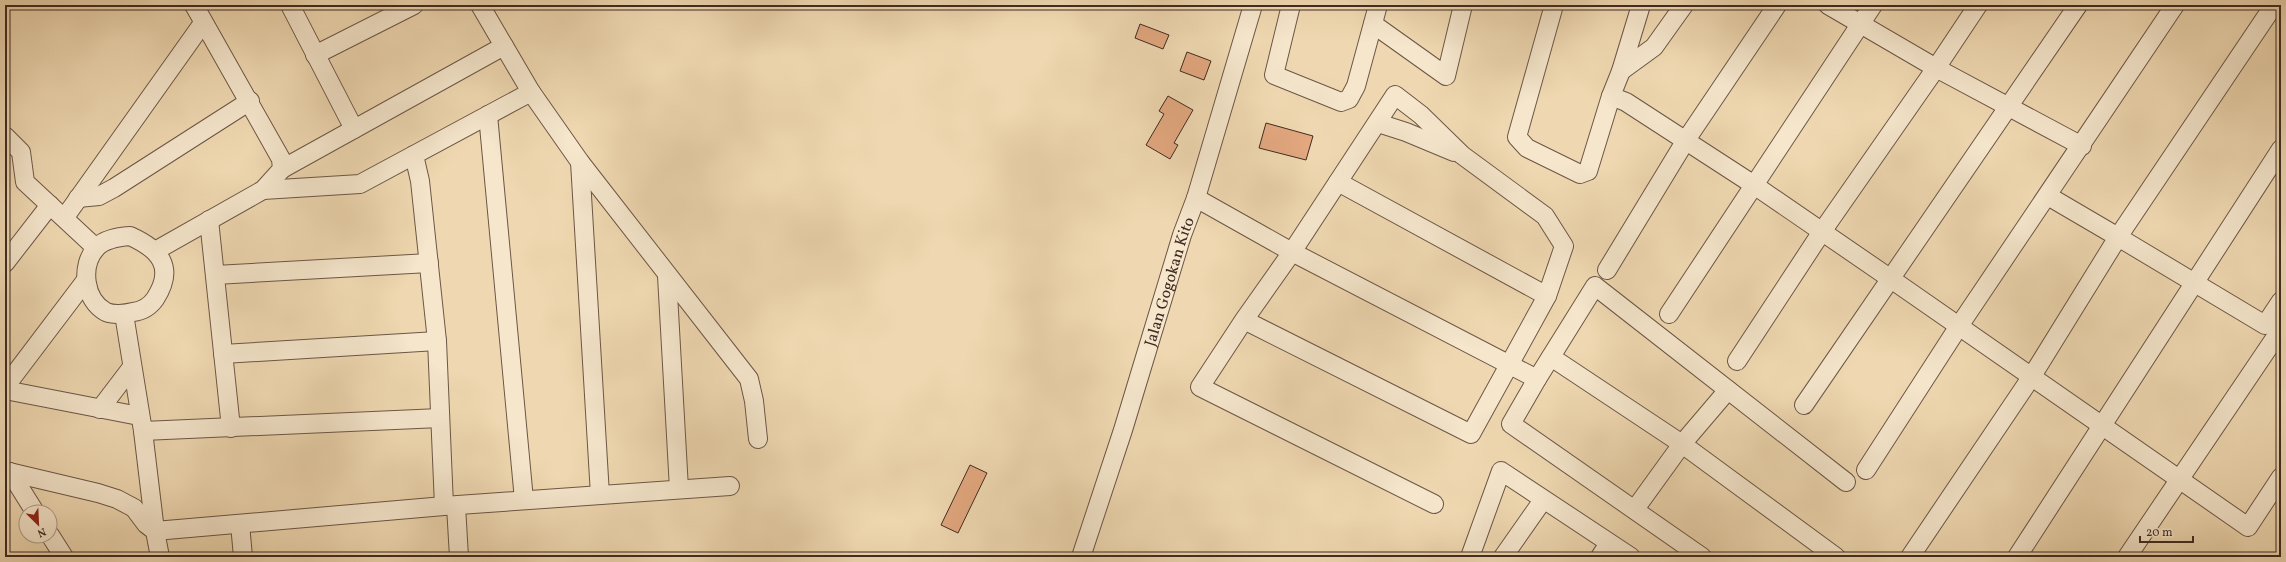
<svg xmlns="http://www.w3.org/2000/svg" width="2286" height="562" viewBox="0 0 2286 562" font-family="Vollkorn,serif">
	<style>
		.building { fill: #e3a880; stroke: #402b23 }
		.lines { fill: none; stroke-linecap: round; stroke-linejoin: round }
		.minor-casing { stroke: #6c5646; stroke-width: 20 }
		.minor { stroke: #f5e6cc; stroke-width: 18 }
		.labels { text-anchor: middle; stroke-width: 3; stroke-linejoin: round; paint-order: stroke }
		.street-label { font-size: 16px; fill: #402b23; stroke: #f5e6cc }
	</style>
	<rect width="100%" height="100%" fill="#efd8b1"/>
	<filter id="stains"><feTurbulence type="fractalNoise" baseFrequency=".005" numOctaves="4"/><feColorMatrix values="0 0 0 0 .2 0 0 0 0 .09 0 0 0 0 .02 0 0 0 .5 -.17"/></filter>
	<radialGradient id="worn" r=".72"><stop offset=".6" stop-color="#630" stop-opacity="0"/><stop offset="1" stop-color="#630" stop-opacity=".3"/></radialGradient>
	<path class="building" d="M1140 24 1169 35 1163 49 1135 38Z
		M1187 52 1211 61 1204 80 1180 71Z
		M1168 96 1193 110 1174 143 1178 145 1170 159 1146 145 1164 114 1159 111Z
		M1266 123 1313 136 1306 160 1259 148Z
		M970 465 987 473 958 533 941 525Z"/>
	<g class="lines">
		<defs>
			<g id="minor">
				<path d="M290 5 354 129"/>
				<path d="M480 5 531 92 580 162 749 379 754 401 758 439"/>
				<path d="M1291 5 1274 75 1341 102 1349 99 1356 86 1378 5"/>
				<path d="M1554 5 1517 137 1527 148 1580 174 1588 171 1611 96"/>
				<path d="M1641 5 1621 71 1611 96 1626 102 1754 185 1891 279 2248 527 2281 477"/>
				<path d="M1828 5 1936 68 1978 5"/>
				<path d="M2274 5 2118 237 2265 325 2281 301"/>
				<path d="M1373 24 1446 76 1463 5"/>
				<path d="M315 55 414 5"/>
				<path d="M1621 71 1654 47 1684 5"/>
				<path d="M488 115 524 500"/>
				<path d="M1378 123 1406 132 1454 152"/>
				<path d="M5 136 21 152 25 182 96 248"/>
				<path d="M414 155 420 181 437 341 444 506"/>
				<path d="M580 162 600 495"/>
				<path d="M282 169 504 46"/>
				<path d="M1338 182 1547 296"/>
				<path d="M263 190 360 184 531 92"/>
				<path d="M78 198 99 196 114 188 250 101"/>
				<path d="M1196 198 1292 252 1537 379 1511 424 1702 557"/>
				<path d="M65 217 203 23"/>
				<path d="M209 220 231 428"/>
				<path d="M130 236C159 249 176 267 155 299 150 306 142 311 133 312 125 314 113 315 106 312 84 300 80 266 96 248 104 239 118 237 130 236Z"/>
				<path d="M155 251 263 190 282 169 281 159 194 5"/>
				<path d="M5 263 50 205"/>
				<path d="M1607 270 1686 140 1777 5"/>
				<path d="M215 275 429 263"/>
				<path d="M667 276 679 489"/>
				<path d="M124 314 143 431 155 531 444 506 730 486"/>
				<path d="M1669 314 1873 5"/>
				<path d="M1244 320 1292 252 1395 95 1421 115 1462 155 1545 216 1564 246 1547 296 1471 434 1244 320 1200 387 1434 504"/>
				<path d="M223 354 437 341"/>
				<path d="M1551 357 1682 444 1836 557"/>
				<path d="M1737 361 1821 233 1936 68 2082 146"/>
				<path d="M1537 379 1595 286 1846 482"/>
				<path d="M5 387 86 280"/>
				<path d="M5 390 139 416"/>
				<path d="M1804 405 2078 5"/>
				<path d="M100 409 132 367"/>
				<path d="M143 431 440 418"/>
				<path d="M1866 470 1959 326 2175 5"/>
				<path d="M5 471 98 493 117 499 134 508 146 524 155 531 160 557"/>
				<path d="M10 472 35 512"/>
				<path d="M456 506 459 557"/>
				<path d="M1635 509 1682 444 1728 390"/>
				<path d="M240 524 243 557"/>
				<path d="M50 535 64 557"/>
				<path id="s1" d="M1081 557 1123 430 1182 235 1196 198 1253 5"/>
				<path d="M1470 557 1501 471 1631 557"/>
				<path d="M1503 557 1543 500"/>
				<path d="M1600 557 1609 543"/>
				<path d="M1910 557 2032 376 2118 237 2048 196"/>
				<path d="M2017 557 2281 149"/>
				<path d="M2127 557 2279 332"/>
			</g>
		</defs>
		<use href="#minor" class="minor-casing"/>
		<use href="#minor" class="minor"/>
	</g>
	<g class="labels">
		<g class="street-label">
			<text dy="6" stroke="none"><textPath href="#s1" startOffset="289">Jalan Gogokan Kito</textPath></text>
		</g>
	</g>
	<rect width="2286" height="562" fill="none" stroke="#efd8b1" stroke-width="20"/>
	<rect x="6" y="6" width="2274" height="550" fill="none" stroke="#402b23" stroke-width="2"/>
	<rect x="10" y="10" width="2266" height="542" fill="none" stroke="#402b23"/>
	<g transform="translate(38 524) rotate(156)"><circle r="19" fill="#f5e6cc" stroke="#ad9b88"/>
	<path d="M0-3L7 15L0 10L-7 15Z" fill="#8f2418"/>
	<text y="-6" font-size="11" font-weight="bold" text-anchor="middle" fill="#402b23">N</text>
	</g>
	<path d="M2140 536v6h53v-6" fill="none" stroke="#402b23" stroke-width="2"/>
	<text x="2146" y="536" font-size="12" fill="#402b23" stroke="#f5e6cc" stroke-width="3" paint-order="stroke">20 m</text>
	<rect width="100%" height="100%" filter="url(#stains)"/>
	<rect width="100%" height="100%" fill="url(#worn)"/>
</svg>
